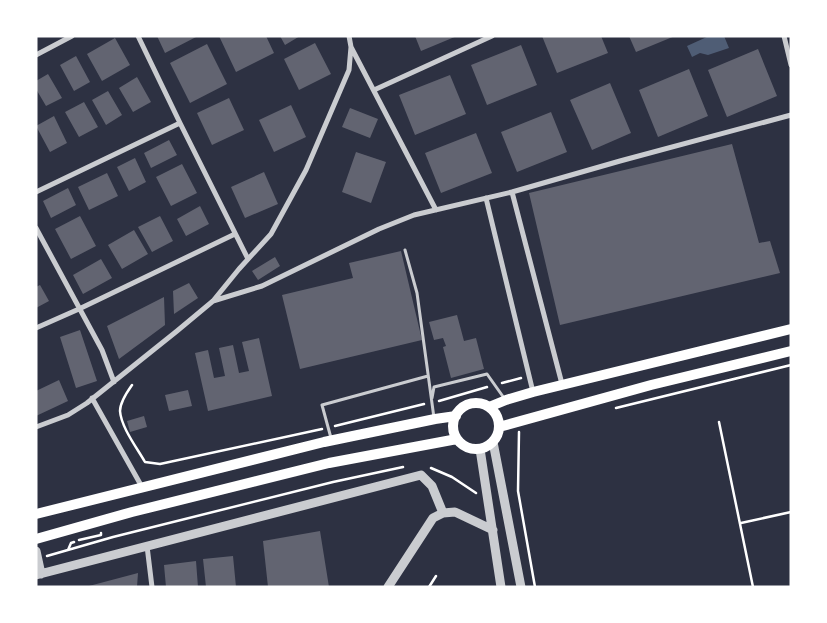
<svg xmlns="http://www.w3.org/2000/svg" width="827" height="623" viewBox="0 0 827 623" font-family="'DM Sans',sans-serif">
	<style>
		.water { fill: #4f5d75 }
		.building { fill: #626471 }
		.lines { fill: none; stroke-linecap: round; stroke-linejoin: round }
		.path { stroke: #fff; stroke-width: 2.5 }
		.service { stroke: #caccd0; stroke-width: 3 }
		.minor { stroke: #caccd0; stroke-width: 5 }
		.tertiary { stroke: #caccd0; stroke-width: 9 }
		.primary { stroke: #fff; stroke-width: 10 }
	</style>
	<rect width="100%" height="100%" fill="#2d3142"/>
	<path class="water" d="M709 36H724L729 48 708 55 700 53 692 57 687 46Z"/>
	<path class="building" d="M157 36H198L165 53Z
		M219 36H266L274 53 236 72Z
		M280 36H300L285 45Z
		M415 36H457L421 51Z
		M542 36H601L608 53 557 73Z
		M629 36H675L636 52Z
		M115 38 130 65 102 81 87 54Z
		M315 43 331 74 299 90 284 59Z
		M207 44 227 84 190 103 170 63Z
		M521 45 537 85 487 105 471 65Z
		M758 49 777 96 727 117 708 70Z
		M76 56 90 82 74 91 60 65Z
		M689 69 708 116 658 137 639 90Z
		M48 74 62 98 46 106 36 89V81Z
		M450 75 466 114 415 135 399 95Z
		M137 77 151 102 133 112 119 88Z
		M610 83 631 133 592 150 570 100Z
		M108 91 122 115 106 125 92 100Z
		M229 98 244 130 212 145 197 113Z
		M84 102 98 127 79 137 65 112Z
		M291 105 306 137 274 152 259 120Z
		M350 108 378 119 370 138 342 127Z
		M551 112 567 152 517 172 501 132Z
		M54 116 67 143 50 152 36 126Z
		M476 133 492 173 441 193 425 153Z
		M169 140 177 155 151 168 144 153Z
		M732 144 759 243 770 241 780 273 560 325 529 193Z
		M356 152 386 162 371 203 342 192Z
		M135 158 146 182 129 191 117 167Z
		M182 164 197 193 171 206 156 177Z
		M264 172 278 204 245 218 231 187Z
		M107 173 118 196 89 210 78 187Z
		M68 188 76 205 51 218 43 201Z
		M200 206 209 224 186 236 177 219Z
		M80 216 96 246 71 259 55 229Z
		M160 216 173 241 152 252 138 227Z
		M134 230 148 254 122 269 108 245Z
		M401 251 422 340 300 369 282 295 353 278 349 263Z
		M275 257 280 266 258 280 252 271Z
		M101 259 112 278 83 294 73 275Z
		M189 283 198 298 174 314 173 291Z
		M40 285 49 301 36 308V287Z
		M164 297 165 325 119 359 107 326Z
		M457 315 464 341 476 338 484 369 451 378 443 347 446 346 443 338 434 340 429 322Z
		M80 330 97 381 76 388 60 337Z
		M259 338 272 396 208 411 195 353 208 350 214 378 225 376 219 348 233 345 239 373 249 371 242 342Z
		M59 380 68 401 36 416V391Z
		M188 390 192 406 169 411 165 395Z
		M144 416 147 427 130 432 127 421Z
		M320 531 329 587H268L263 541Z
		M233 556 236 587H206L203 559Z
		M196 561 198 587H166L164 565Z
		M138 573 137 587H89V586Z"/>
	<g class="lines">
		<path class="path" d="M502 383 521 378
			M132 385C127 392 120 402 120 411 121 427 137 448 145 462L160 464 322 429
			M439 401 487 387
			M616 408 791 365
			M719 422 753 587
			M335 426 424 404
			M519 432 518 491 535 587
			M431 468 452 477 476 493
			M741 523 791 512
			M79 540 101 535V533
			M68 550 71 543 74 542
			M47 556 113 537 333 482 403 467
			M429 587 436 576"/>
		<path class="service" d="M405 250 417 293 434 418
			M432 398 434 387 487 374 504 398
			M331 438 322 405 428 376"/>
		<path class="minor" d="M138 36 180 123 248 259
			M784 36 791 65
			M351 47 436 210
			M36 55 72 36
			M374 90 492 36
			M36 192 180 123
			M512 192 562 384
			M486 198 533 392
			M36 228 102 350 114 382
			M213 301 262 286 379 229 414 215 512 192 620 161 791 115
			M36 328 79 309 235 234
			M92 398 142 487
			M36 427 68 415 87 403 177 331 213 301 239 269 271 234 306 170 349 70 351 47 349 36
			M147 546 152 587"/>
		<path class="tertiary" d="M493 442 521 587
			M480 449 501 587
			M36 551 41 574
			M36 575 421 475 432 486 443 513
			M388 587 433 518 443 513 455 512 493 530"/>
		<path class="primary" d="M453 426a23 23 0 1 1 46 0a23 23 0 1 1-46 0Z
			M489 407 506 400 533 392 791 329
			M499 427 651 385 791 351
			M36 514 324 442 435 419 456 416
			M36 539 132 512 329 463 457 439"/>
	</g>
	<rect width="827" height="623" fill="none" stroke="#ffffff" stroke-width="75"/>
</svg>
